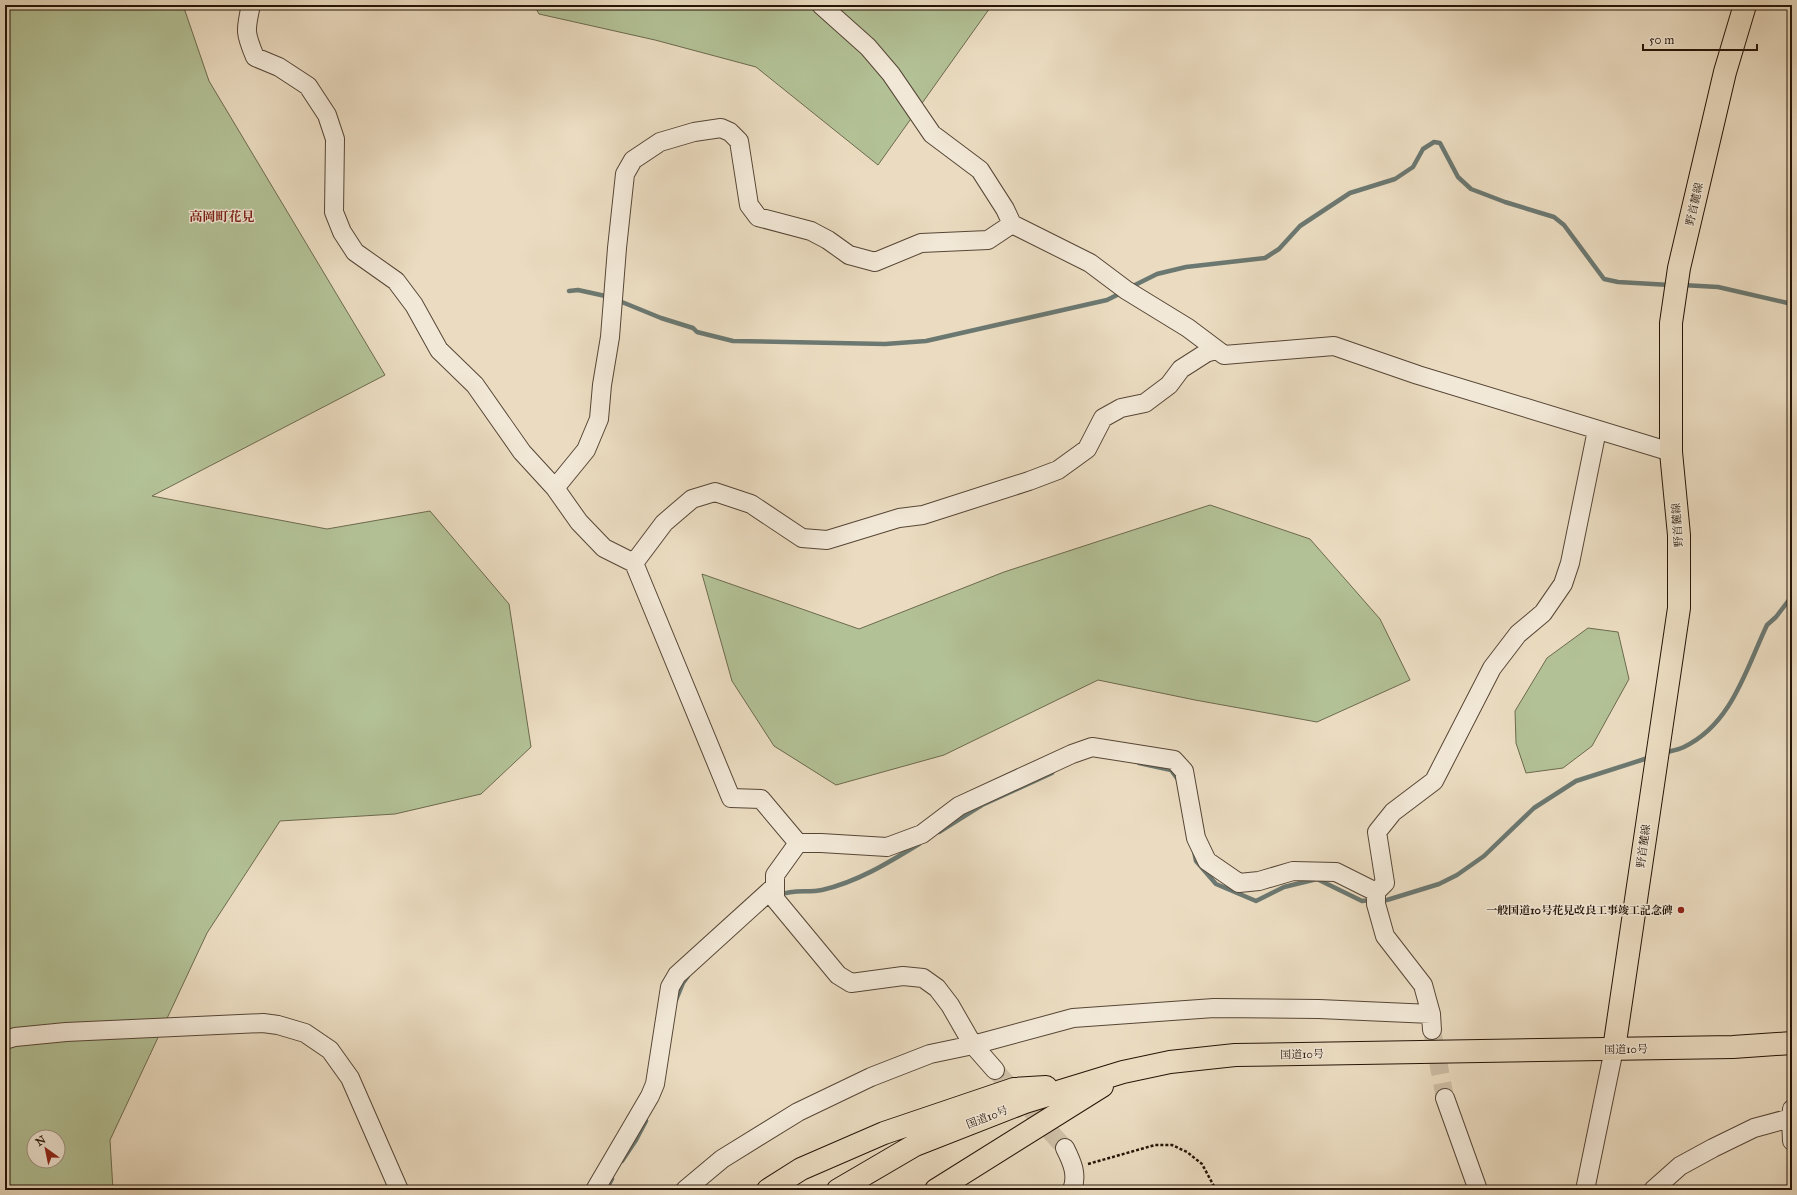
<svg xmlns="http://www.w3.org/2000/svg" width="1797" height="1195" viewBox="0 0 1797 1195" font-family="'IM FELL Great Primer','Noto Serif JP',serif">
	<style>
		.green { fill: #b3c196; stroke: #6c6a4e; fill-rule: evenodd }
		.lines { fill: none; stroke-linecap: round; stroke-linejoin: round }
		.stream { stroke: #6b7871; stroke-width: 4.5 }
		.minor-tunnel { stroke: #cdbea5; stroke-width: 18; stroke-dasharray: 18 9; stroke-linecap: butt }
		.minor-casing { stroke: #564636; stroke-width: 20 }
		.major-casing { stroke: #251407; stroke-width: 24 }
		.highway-casing { stroke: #251407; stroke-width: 24 }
		.path { stroke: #251407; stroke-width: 2.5; stroke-dasharray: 3 2; stroke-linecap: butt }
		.minor { stroke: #f2e8d7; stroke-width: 18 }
		.major { stroke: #ebdcc1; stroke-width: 22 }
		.highway { stroke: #ebdcc1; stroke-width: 22 }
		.poi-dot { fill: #8f2418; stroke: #f2e8d7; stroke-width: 1.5 }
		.labels { text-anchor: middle; stroke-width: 3; stroke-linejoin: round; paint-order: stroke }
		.street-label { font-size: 11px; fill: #251407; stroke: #f2e8d7 }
		.poi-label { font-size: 11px; font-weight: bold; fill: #251407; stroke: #f2e8d7; text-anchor: end }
		.quarter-label { font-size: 13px; font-weight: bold; fill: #7a1f14; stroke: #f2e8d7 }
	</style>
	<rect width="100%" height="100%" fill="#ebdcc1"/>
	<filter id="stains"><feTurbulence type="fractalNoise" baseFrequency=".005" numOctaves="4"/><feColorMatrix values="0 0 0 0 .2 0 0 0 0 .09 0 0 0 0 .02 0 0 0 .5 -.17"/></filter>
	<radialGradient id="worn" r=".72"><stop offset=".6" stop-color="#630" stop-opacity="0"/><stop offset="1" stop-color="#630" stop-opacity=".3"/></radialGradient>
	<path class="green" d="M5 5H183L209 81 385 375 152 496 327 529 430 511 509 604 531 747 481 794 395 814 280 821 207 933 110 1140 113 1190H5ZM34 1137H58V1161H34Z
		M534 5H992L878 165 756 67 655 40 539 14Z
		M1210 505 1310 539 1380 619 1410 680 1317 722 1195 700 1098 680 944 755 836 785 774 746 732 681 702 574 859 629 1004 572Z
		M1588 628 1618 632 1629 679 1592 746 1563 768 1526 773 1516 743 1515 711 1547 658Z"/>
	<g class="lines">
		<path class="stream" d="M1682 285 1718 287 1792 304
			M1131 287 1157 274 1186 267 1265 258 1279 249 1300 226 1350 193 1395 179 1413 167 1423 149 1434 142 1440 143 1458 177 1471 189 1505 202 1554 217 1564 225 1604 279 1618 282 1670 285
			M569 291 578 290 610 297
			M617 300 661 318 693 328 697 332 733 341 885 344 926 341 1107 300 1121 293
			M1663 753C1670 751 1678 750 1684 747 1732 724 1746 669 1767 625L1776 617 1792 596
			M1139 763 1171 770 1179 781
			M939 832 982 805 1052 773
			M1194 851 1196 861 1216 884 1256 901 1284 887 1317 879 1362 901 1372 900
			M780 895C793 889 808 893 822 890 857 882 888 863 919 844
			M1379 900H1387L1439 884 1457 875 1484 856 1534 808 1576 781 1651 757
			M676 1000 683 983 688 976
			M622 1161 636 1140 646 1121
			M606 1190 612 1179"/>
		<path class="minor-tunnel" d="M1432 1030 1445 1098
			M995 1070 1065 1148"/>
		<defs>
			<path id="minor" d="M251 5C245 31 245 33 255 57L279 67 308 86 327 115 335 139 334 212 342 232 355 252 396 281 414 305 439 350 475 385 522 452 555 488 579 522 604 548 634 563 731 798 761 799 798 843
				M821 5 868 47 891 74 932 134 980 170 1005 209 1012 224 1090 263 1126 290 1188 328 1224 355 1334 346 1418 375 1671 452
				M555 488 586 450 599 419 602 385 610 337 617 248 625 174 633 160 660 142 694 132 721 128 730 132 739 141 749 205 758 217 811 231 828 240 849 255 875 262 921 243 988 240 1012 224
				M634 563 664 523 692 499 715 492 751 504 802 538 827 540 899 518 923 515 1029 481 1058 470 1087 449 1103 418 1121 408 1145 403 1169 385 1181 369 1206 353 1216 350
				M798 843H821L887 847 922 834 959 806 1072 754 1092 747 1174 760 1184 771 1196 838 1207 861 1239 883 1259 881 1293 871 1336 872 1376 892
				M798 843 775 875V899L838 975 851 983 903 976 923 978 937 988 950 1005 973 1045 995 1070
				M1432 1030 1431 1014 1423 985 1385 936 1376 904V892L1385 883 1377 832 1393 812 1434 781 1492 668 1518 634 1543 613 1563 584 1570 563 1597 430
				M5 1040 15 1037 66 1032 263 1023 278 1025 305 1033 330 1050 350 1078 399 1190
				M1445 1098 1478 1190
				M1792 1109 1791 1118 1792 1141
				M1065 1148C1072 1162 1078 1175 1072 1190
				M595 1190 650 1096 655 1084 670 987 677 975 774 887
				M685 1190 722 1159 798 1112 871 1077 930 1054 973 1045 1073 1018 1214 1008 1319 1009 1431 1014
				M1585 1190 1614 1049
				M1653 1190 1680 1166 1713 1148 1754 1128 1791 1118"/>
			<path id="major" d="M1614 1049 1679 608V535L1671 452V323L1679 268 1725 72 1745 5"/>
			<path id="highway" d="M768 1190 801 1169 884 1133 1014 1089 1046 1087
				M838 1190 915 1145 1025 1102 1123 1072 1170 1062 1235 1055 1733 1047 1792 1043
				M936 1190 1102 1086"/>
		</defs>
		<use href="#minor" class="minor-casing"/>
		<use href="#major" class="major-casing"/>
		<use href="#highway" class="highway-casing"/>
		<path class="path" d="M1088 1164 1155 1145H1172L1187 1152 1202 1164 1216 1190"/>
		<use href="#minor" class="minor"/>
		<use href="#major" class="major"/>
		<use href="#highway" class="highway"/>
	</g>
	<circle class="poi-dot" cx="1681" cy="910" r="4"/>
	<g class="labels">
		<g class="street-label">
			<text transform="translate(1694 204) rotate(-77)" y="4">野首麓線</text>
			<text transform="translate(1677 525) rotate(-94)" y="4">野首麓線</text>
			<text transform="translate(1643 846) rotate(-82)" y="4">野首麓線</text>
			<text transform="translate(1626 1049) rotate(-1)" y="4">国道10号</text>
			<text transform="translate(1302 1054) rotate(-1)" y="4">国道10号</text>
			<text transform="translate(987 1117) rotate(-21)" y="4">国道10号</text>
		</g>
		<g class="poi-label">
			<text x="1673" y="914">一般国道10号花見改良工事竣工記念碑</text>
		</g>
		<g class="quarter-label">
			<text x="222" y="221">高岡町花見</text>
		</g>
	</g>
	<rect width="1797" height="1195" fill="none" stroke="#ebdcc1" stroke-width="20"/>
	<rect x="6" y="6" width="1785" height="1183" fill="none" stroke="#251407" stroke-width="2"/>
	<rect x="10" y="10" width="1777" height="1175" fill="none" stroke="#251407"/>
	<g transform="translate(46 1149) rotate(327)"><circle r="19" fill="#f2e8d7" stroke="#a09384"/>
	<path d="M0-3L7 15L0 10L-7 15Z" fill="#8f2418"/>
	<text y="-6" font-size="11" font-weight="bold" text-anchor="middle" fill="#251407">N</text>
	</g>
	<path d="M1643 44v6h114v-6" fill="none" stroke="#251407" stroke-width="2"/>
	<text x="1649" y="44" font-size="12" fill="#251407" stroke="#f2e8d7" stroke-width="3" paint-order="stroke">50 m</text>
	<rect width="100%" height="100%" filter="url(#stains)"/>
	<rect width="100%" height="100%" fill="url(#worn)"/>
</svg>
